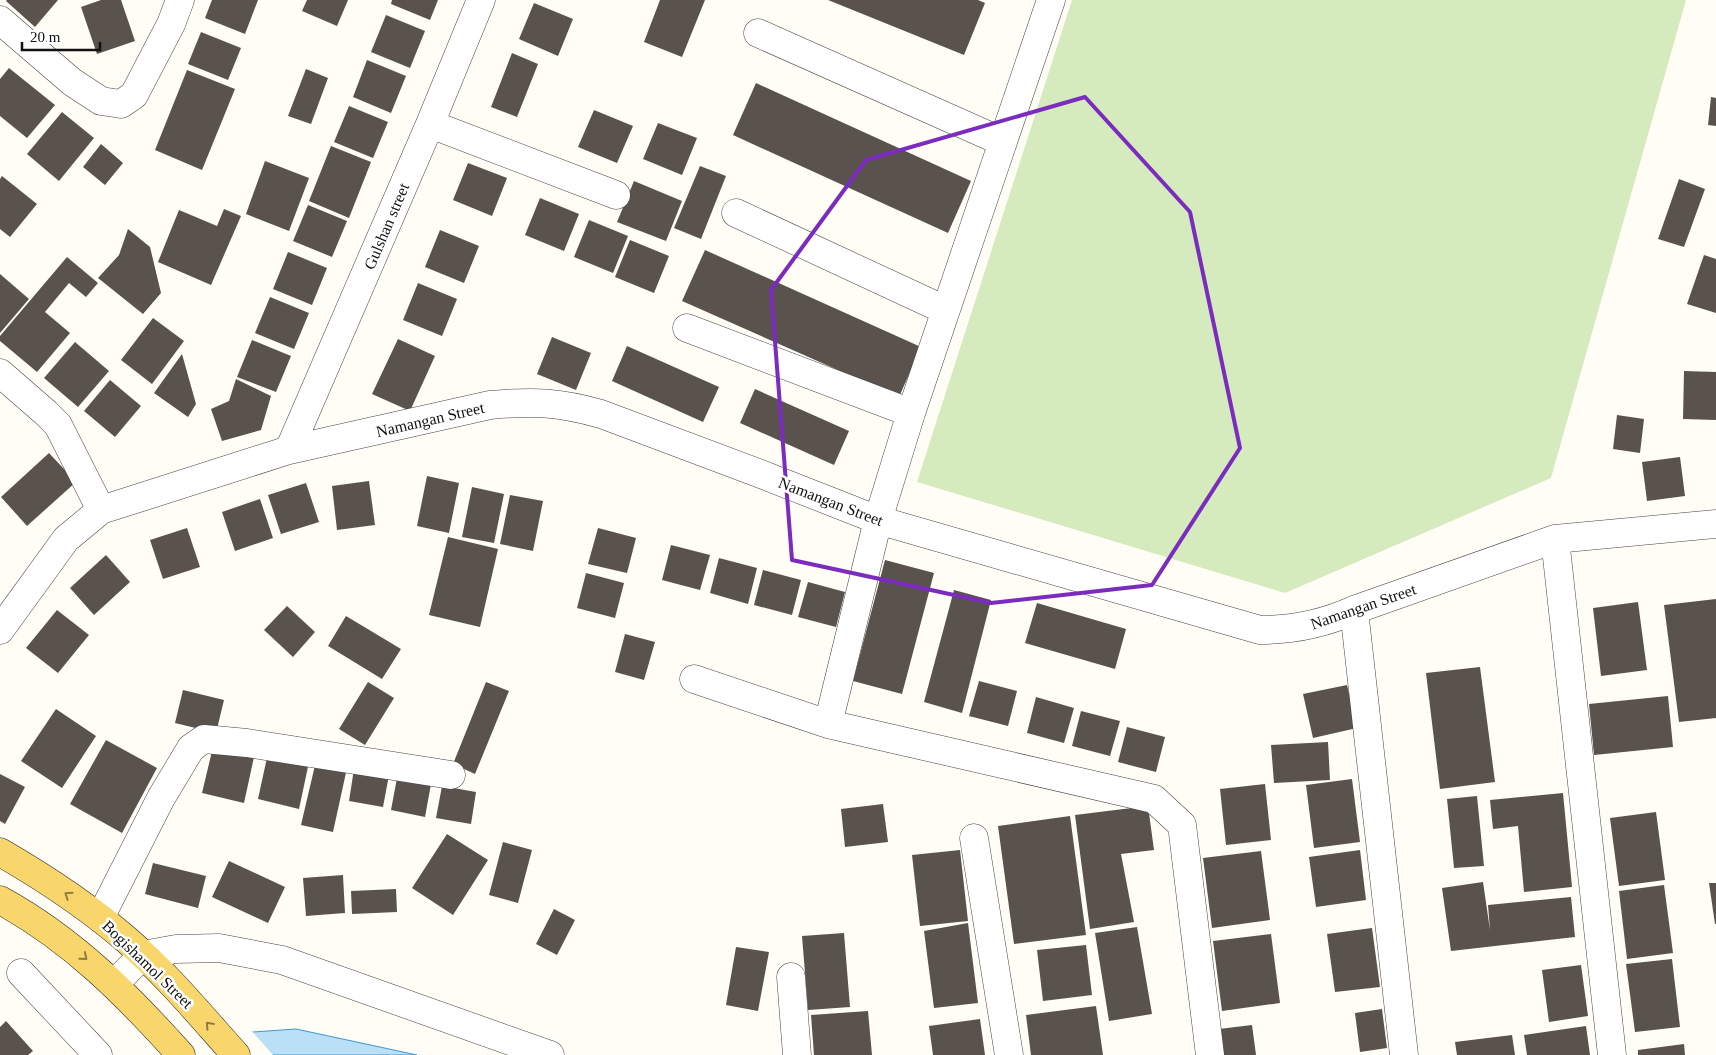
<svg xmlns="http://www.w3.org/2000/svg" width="1716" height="1055" viewBox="0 0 1716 1055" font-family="Georgia,serif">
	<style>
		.green { fill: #d5ebbd }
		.water { fill: #b9e0f7; stroke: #3f96cf }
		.pier { fill: #fffdf5 }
		.building { fill: #5a524d }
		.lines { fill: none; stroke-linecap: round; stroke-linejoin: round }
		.minor-casing { stroke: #444; stroke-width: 29 }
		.major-casing { stroke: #222; stroke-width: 29 }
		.minor { stroke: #fff; stroke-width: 28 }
		.major { stroke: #f9d66b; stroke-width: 28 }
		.oneway { stroke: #917d42 }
		.marked { fill: none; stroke: #7b2cbf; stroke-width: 4; stroke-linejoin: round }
		.labels { text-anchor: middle; stroke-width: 5; stroke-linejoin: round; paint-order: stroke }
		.street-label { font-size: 16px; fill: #111; stroke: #fff }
	</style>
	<rect width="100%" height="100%" fill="#fffdf5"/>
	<path class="green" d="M1072 0H1686L1551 478 1285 593 917 482Z"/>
	<path class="water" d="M296 1029 417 1055H197L253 1032Z"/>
	<path class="pier" d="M251 1030 273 1055H195L196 1053Z"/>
	<path class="building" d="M7 0H58L35 27 6 1Z
		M101 0H121L135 41 97 54 81 7Z
		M212 0H258L245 34 205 18Z
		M307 0H348L337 26 302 11Z
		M392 0H438L430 20 391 4Z
		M660 0H705L682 57 644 42Z
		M828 0H978L985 3 964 55Z
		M534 3 573 19 558 56 519 39Z
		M386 15 425 31 410 68 371 52Z
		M201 32 241 48 228 80 188 64Z
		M512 53 538 64 517 117 491 107Z
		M367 60 406 76 391 113 353 97Z
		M9 68 55 105 27 138 0 116V79Z
		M306 69 328 78 311 124 288 116Z
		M187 70 235 89 202 170 155 150Z
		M756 83 971 181 948 233 733 135Z
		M1711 97 1716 98V126L1708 125Z
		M349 106 388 122 373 158 334 142Z
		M594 110 633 126 617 163 578 147Z
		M62 112 94 138 59 181 27 154Z
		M658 123 697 138 682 175 643 159Z
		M101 144 123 163 105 185 83 167Z
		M331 146 371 162 349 218 309 201Z
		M265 161 309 178 289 231 246 214Z
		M468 163 507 178 492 216 453 200Z
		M700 166 726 176 701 239 674 228Z
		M2 176 37 204 10 237 0 229V179Z
		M1679 179 1705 189 1684 247 1658 239Z
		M634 181 682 201 666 241 617 222Z
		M540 198 579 214 564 251 525 235Z
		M308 205 347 221 332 257 293 241Z
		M224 209 241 216 211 285 158 262 179 210 217 226Z
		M589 220 628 236 613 273 574 257Z
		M128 229 150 247 161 293 143 314 98 278 119 255Z
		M440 230 479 246 464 283 425 267Z
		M630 240 669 256 654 293 615 277Z
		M705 250 921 347 899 397 682 301Z
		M288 252 327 268 312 305 273 289Z
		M1704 255 1716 259V313L1687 304Z
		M67 257 98 283 86 297 69 283 45 312 70 333 37 372 0 341V336Z
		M0 274 29 299 0 333Z
		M418 283 457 299 442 336 403 320Z
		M270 297 309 313 294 349 255 333Z
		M153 318 184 341 152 384 121 360Z
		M552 337 591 353 576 390 537 374Z
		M398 339 435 356 410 411 372 394Z
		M252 340 291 356 276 392 237 377Z
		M75 342 109 371 78 407 44 378Z
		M627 346 719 387 703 422 612 381Z
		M182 354 196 404 188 417 154 393Z
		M1684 371 1716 372V420L1683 419Z
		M236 379 271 396 261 430 222 441 211 409 229 401Z
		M110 380 141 406 115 437 84 411Z
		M755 389 849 431 834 465 740 423Z
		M1617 415 1644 419 1640 453 1613 449Z
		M49 453 76 482 27 526 1 497Z
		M1680 457 1685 496 1647 501 1642 462Z
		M427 476 459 483 449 533 417 526Z
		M369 481 375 525 337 530 332 486Z
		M306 483 319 522 281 534 268 495Z
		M472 487 504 494 494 543 462 537Z
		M510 495 543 501 533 551 500 544Z
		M260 499 273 538 235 551 222 512Z
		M187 528 200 567 163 579 150 540Z
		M598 528 636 538 627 573 588 564Z
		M448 537 498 549 480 627 429 615Z
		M671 545 710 555 700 590 662 580Z
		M106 555 130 582 94 615 70 588Z
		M719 558 757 568 748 604 710 593Z
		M885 560 934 573 902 694 853 681Z
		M763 570 801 580 792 615 754 605Z
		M586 573 624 583 615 618 577 608Z
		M808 582 845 592 836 627 798 617Z
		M954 590 991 600 962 713 924 702Z
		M1716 599V718L1679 722 1664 605Z
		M1638 602 1647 670 1601 676 1593 608Z
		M1037 603 1126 629 1115 669 1025 643Z
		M287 606 315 632 293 657 264 630Z
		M57 610 89 635 58 673 26 648Z
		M346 616 401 649 382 679 328 646Z
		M625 634 655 642 644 680 615 672Z
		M1480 667 1495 782 1440 789 1426 673Z
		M979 681 1017 691 1008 726 969 716Z
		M368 682 394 698 365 745 339 729Z
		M486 682 509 691 475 774 453 764Z
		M1347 685 1357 728 1313 738 1303 694Z
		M183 690 224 700 216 733 175 723Z
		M1668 696 1673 747 1594 755 1589 704Z
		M1036 697 1074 708 1064 743 1027 733Z
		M56 709 96 736 62 788 21 761Z
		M1081 711 1120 721 1110 756 1072 746Z
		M1127 727 1165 737 1156 772 1118 762Z
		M106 740 157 768 122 833 70 804Z
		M1328 742 1330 780 1274 783 1271 745Z
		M213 747 254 757 244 803 202 793Z
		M268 753 309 762 299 809 258 799Z
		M316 761 347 768 333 832 301 825Z
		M354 769 389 775 383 807 349 801Z
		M0 774 25 787 5 824 0 821Z
		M397 778 431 784 425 817 391 810Z
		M1352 779 1360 842 1314 848 1306 785Z
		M1265 784 1271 840 1226 845 1220 789Z
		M442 786 476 792 471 824 436 818Z
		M1563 793 1572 887 1524 892 1518 826 1493 829 1490 800Z
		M1477 796 1484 866 1454 868 1447 799Z
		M883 804 888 842 845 847 841 809Z
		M1148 806 1154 850 1121 854 1134 922 1090 929 1075 815Z
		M1656 812 1665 880 1619 886 1610 818Z
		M1070 816 1086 935 1014 944 998 826Z
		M447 834 488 860 453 915 412 888Z
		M503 842 532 850 518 903 489 895Z
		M960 850 968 921 920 926 912 855Z
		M1360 850 1366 900 1316 907 1309 857Z
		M1261 851 1270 920 1212 928 1203 858Z
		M229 861 285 887 268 923 212 897Z
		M153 863 206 876 198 908 145 894Z
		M343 875 345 913 306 916 303 878Z
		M1483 882 1490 930 1488 905 1571 897 1575 937 1451 951 1442 888Z
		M1709 883H1716V924H1715Z
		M1664 885 1673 953 1627 959 1619 891Z
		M396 889 397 912 352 914 351 891Z
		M554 909 575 920 557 955 536 944Z
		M968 923 978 1003 934 1008 924 931Z
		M1137 927 1152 1014 1109 1021 1095 933Z
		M1372 928 1380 987 1335 992 1327 934Z
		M844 933 850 1007 808 1010 802 936Z
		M1271 934 1280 1003 1222 1011 1213 941Z
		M1086 945 1092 995 1043 1001 1037 950Z
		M736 947 769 952 758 1011 726 1005Z
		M1672 959 1680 1027 1635 1032 1626 964Z
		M1581 965 1588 1016 1549 1022 1542 970Z
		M1096 1006 1103 1055H1031L1026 1015Z
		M1382 1009 1387 1048 1360 1052 1355 1013Z
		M868 1011 872 1055H814L811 1015Z
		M980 1019 985 1055H933L929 1026Z
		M6 1021 33 1051 28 1055H0V1027Z
		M1252 1025 1256 1055H1222L1219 1029Z
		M1586 1026 1590 1055H1527L1524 1035Z
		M1512 1035 1515 1055H1457L1455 1042Z
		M1684 1044 1685 1055H1638V1050Z"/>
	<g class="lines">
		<defs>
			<path id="minor" d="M1051 0 911 413 878 520 828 724 1154 799 1182 825 1210 1055
				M0 20 72 82 101 101 121 104 134 95 171 24 180 0
				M758 33 1003 142
				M430 124 616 195
				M736 213 945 310
				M687 328 911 413
				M0 373 46 413 58 425 101 510
				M289 450 430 124 481 0
				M1555 539 1612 1055
				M1354 610 1404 1055
				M0 630 66 539 101 510 289 450 490 405C533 401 559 402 601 414L766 476 878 520 1260 630C1294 630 1323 624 1354 610L1555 539 1716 524
				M694 679 828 724
				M974 838 1009 1055
				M100 918 161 798 191 748 204 739 247 743 451 775
				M21 973 98 1055
				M791 977 797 1055
				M114 984 143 955 176 949 219 948 282 960 550 1055"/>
			<path id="major" d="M0 852C45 878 89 907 128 941 168 976 201 1016 236 1055
				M0 900C73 940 126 994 181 1055"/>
		</defs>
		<use href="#minor" class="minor-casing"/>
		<use href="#major" class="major-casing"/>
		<use href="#minor" class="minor"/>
		<use href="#major" class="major"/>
	</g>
	<defs><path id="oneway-chevron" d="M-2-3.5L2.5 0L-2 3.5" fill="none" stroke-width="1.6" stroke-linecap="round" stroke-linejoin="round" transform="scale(1.25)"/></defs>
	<g class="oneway">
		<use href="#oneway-chevron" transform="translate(68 895) rotate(-146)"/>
		<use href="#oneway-chevron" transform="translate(84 957) rotate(40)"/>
		<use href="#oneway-chevron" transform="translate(209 1025) rotate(-132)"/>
	</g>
	<path class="marked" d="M1085 97 1190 212 1240 448 1152 585 991 603 792 560 771 290 866 160Z"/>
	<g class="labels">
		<g class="street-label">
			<text transform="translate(386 226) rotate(-67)" y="6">Gulshan street</text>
			<text transform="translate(430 419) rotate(-13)" y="6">Namangan Street</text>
			<text transform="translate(831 501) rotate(21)" y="6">Namangan Street</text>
			<text transform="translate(1363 606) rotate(-19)" y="6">Namangan Street</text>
			<text transform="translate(148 964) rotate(44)" y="6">Bogishamol Street</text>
		</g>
	</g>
	<path d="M22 42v8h78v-8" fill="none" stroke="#111111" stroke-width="2.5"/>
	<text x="30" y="42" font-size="15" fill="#111111" stroke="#ffffff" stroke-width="4" paint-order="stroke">20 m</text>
</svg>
